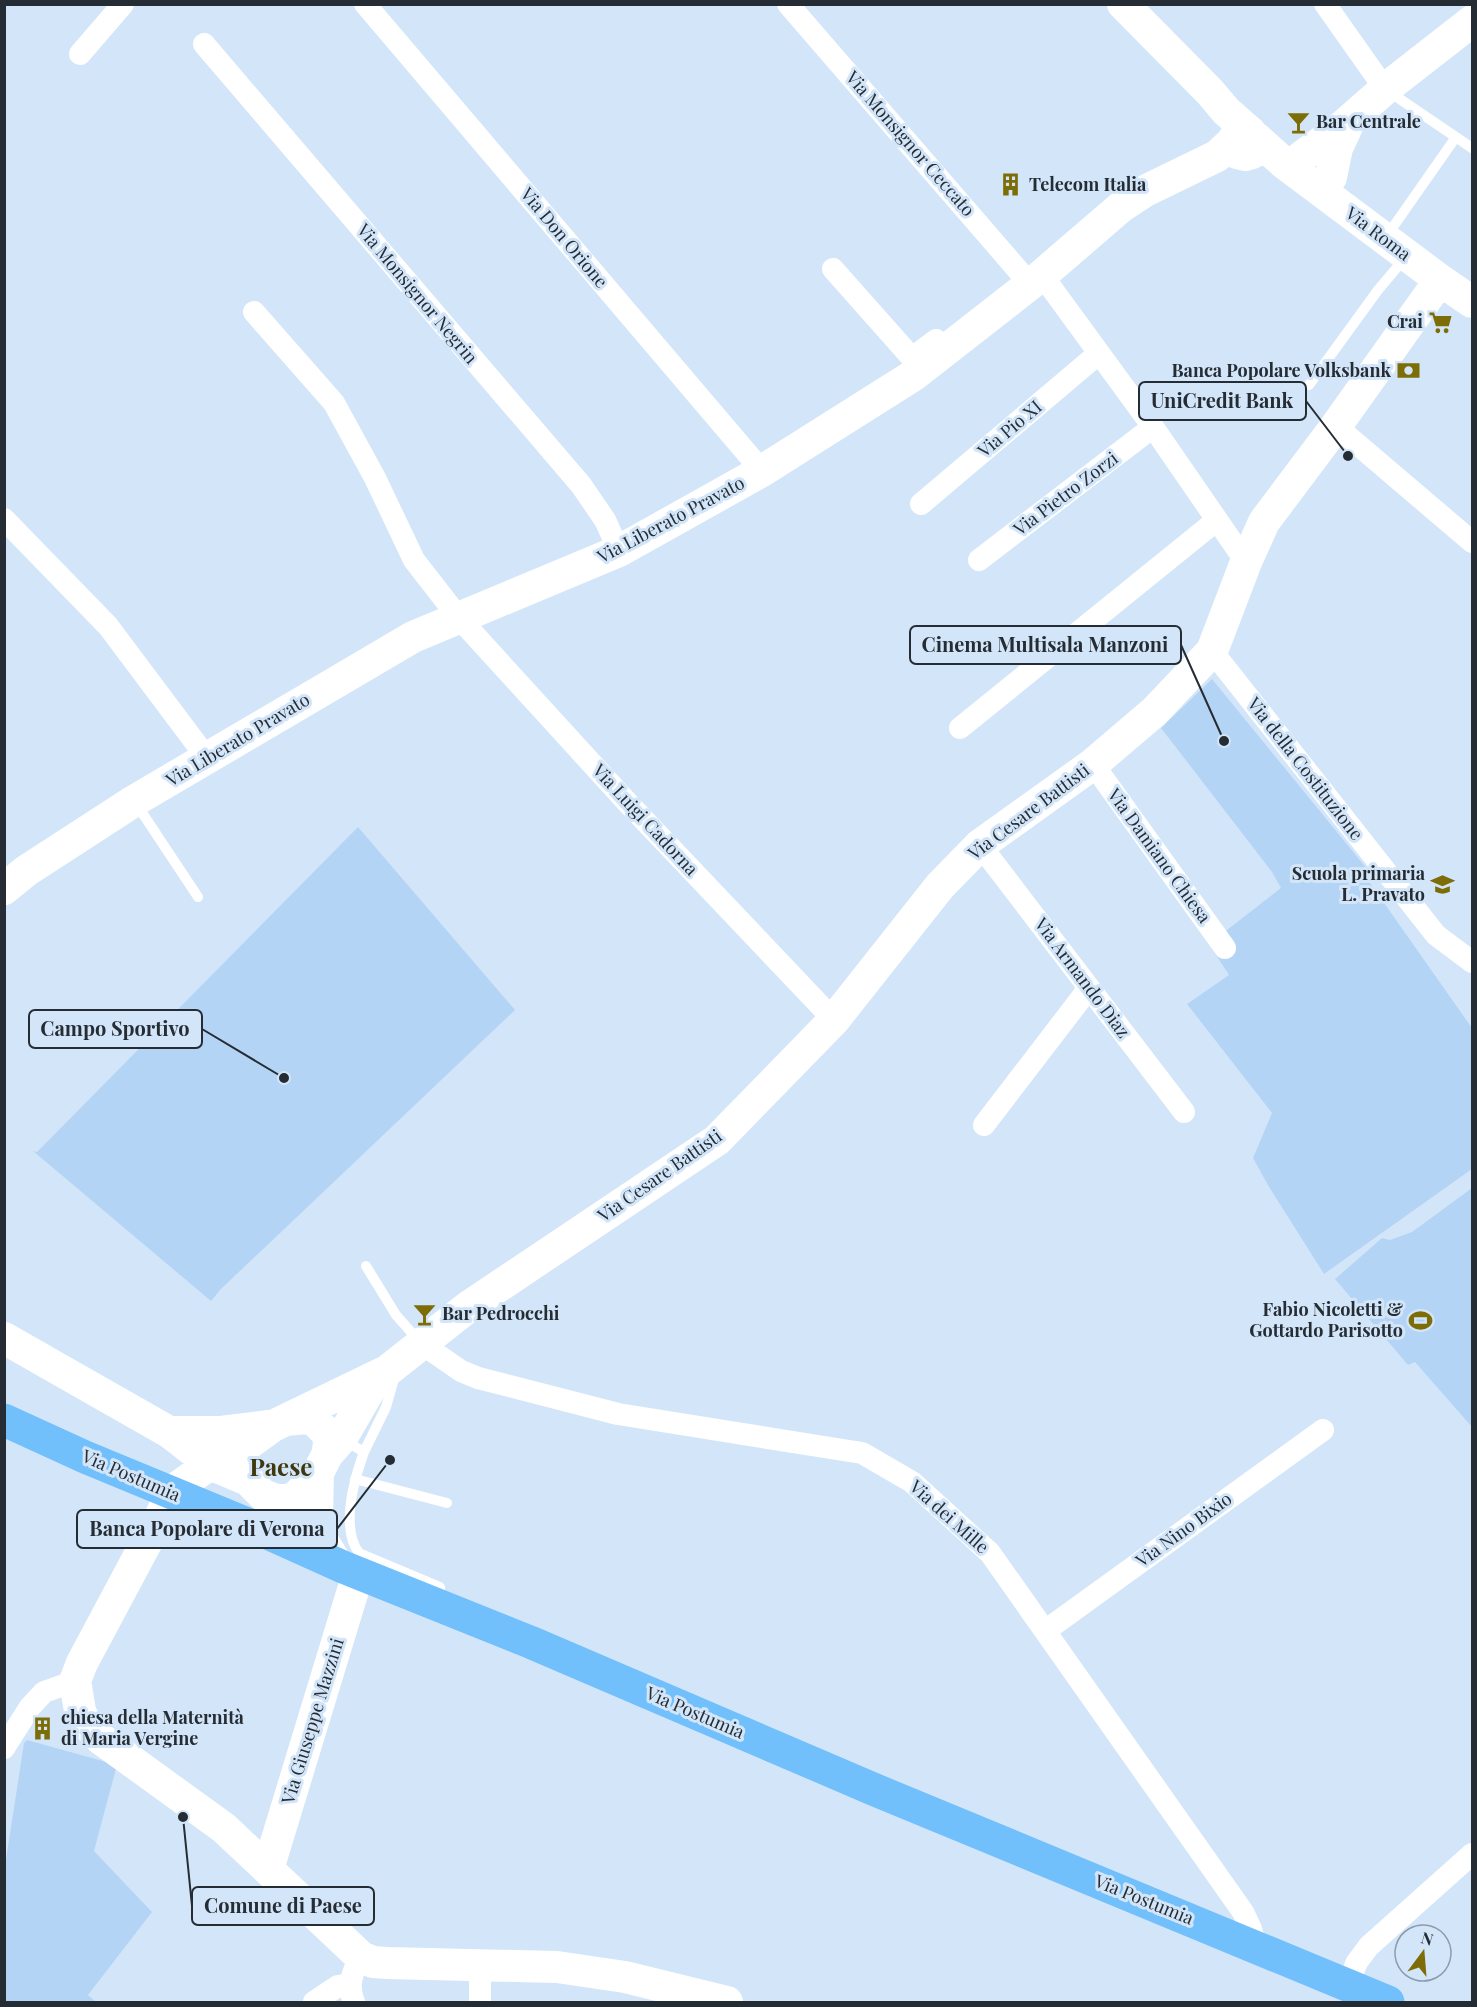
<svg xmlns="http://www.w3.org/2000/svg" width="1477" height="2007" viewBox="0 0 1477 2007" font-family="'Playfair Display',serif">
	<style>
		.green { fill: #b4d4f5 }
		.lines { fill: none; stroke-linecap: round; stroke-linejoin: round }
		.lane { stroke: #fff; stroke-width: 10 }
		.street { stroke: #fff; stroke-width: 22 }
		.secondary { stroke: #fff; stroke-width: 32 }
		.primary { stroke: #72c0fb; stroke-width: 33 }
		.labels { text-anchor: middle; stroke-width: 6; stroke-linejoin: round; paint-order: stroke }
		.poi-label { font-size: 18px; font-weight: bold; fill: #252c33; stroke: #d3e6f9; text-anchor: start }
		.street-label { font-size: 18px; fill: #252c33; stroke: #d3e6f9 }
		.district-label { font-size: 24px; font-weight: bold; fill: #3f380e; stroke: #d3e6f9 }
		.leader { fill: none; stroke: #252c33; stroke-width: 2 }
		.callout-dot { fill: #252c33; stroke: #d3e6f9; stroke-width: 2 }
		.callout { fill: #d3e6f9; stroke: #252c33; stroke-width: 2 }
		.callout-label { font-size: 20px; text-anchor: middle; font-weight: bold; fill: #252c33 }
	</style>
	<rect width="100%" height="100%" fill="#d3e6f9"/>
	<path class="green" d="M1212 679 1368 870 1370 883 1472 1028V1169L1324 1274 1269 1187 1253 1158 1272 1113 1187 1004 1229 975 1209 944 1281 888 1272 872 1161 728Z
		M358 827 515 1010 221 1289 211 1301 33 1151 37 1152Z
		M1472 1188V1427L1415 1362 1408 1365 1335 1279 1382 1238 1390 1240 1412 1232Z
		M27 1740 117 1765 94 1851 152 1912 88 1995 96 2002H5V1866L24 1743Z"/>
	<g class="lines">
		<path class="lane" d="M1388 91 1472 148
			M1386 237 1456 137
			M1309 385 1378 290 1405 258
			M135 802 198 897
			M366 1266 396 1315 419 1341
			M344 1440 364 1452C354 1480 340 1527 359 1553L440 1587 441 1601
			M364 1452 386 1407 394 1379 390 1374
			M355 1479 447 1503"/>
		<path class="street" d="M365 4 762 471
			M788 4 1030 284
			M1325 4 1385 89
			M204 44 581 485 605 520 619 551
			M80 54 123 4
			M833 269 912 358 936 340
			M1042 275 1153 427 1246 562
			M254 312 334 403 375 478 414 560 459 618 626 801 834 1020
			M1336 426 1472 542
			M921 504 1098 354
			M4 519 108 626 207 758
			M979 560 1153 427
			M1212 651 1436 935 1472 962
			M960 728 1217 520
			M1093 764 1225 948
			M980 845 1184 1112
			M984 1125 1089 988
			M422 1344 461 1371 478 1378 618 1414 862 1453 912 1482 990 1553 1243 1912 1251 1929 1256 1947
			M1045 1631 1323 1430
			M4 1748 30 1707 44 1692 75 1681
			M480 1966V2002
			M1347 1985 1357 1962 1369 1946 1472 1854
			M314 2002 338 1986 350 1984
			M354 2002C347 1986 352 1972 361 1957"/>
		<path class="secondary" d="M1123 4 1210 92 1226 111 1250 132
			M1256 138 1285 164 1440 280 1472 302
			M1292 168 1300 158 1344 125 1385 89 1472 21
			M1322 191 1331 177 1337 148 1350 120
			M4 889 26 871 134 801 413 637 619 551 762 471 914 375 1042 275 1122 206 1145 191 1217 156 1232 142 1238 132 1242 130 1250 132 1257 142 1252 153 1245 155 1237 153 1232 142
			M4 1338 169 1432 210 1464 248 1480 263 1495 276 1500H288L297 1496 318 1473 327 1455 329 1444 328 1434 315 1421 307 1418 286 1420
			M169 1432H221L269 1426
			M327 1455 341 1439 377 1377
			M318 1473 317 1517 322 1540 337 1564
			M268 1869 358 1574
			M727 2002 625 1977 557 1967 387 1963 373 1962 361 1957 224 1828 101 1739 85 1722 80 1711 75 1681 82 1663 162 1513 171 1492 210 1464 237 1452 273 1426 387 1371 468 1307 717 1140 834 1020 940 886 980 845 1093 764 1154 712 1212 651 1246 562 1264 522 1336 426 1440 280"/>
		<path class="primary" d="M4 1420 85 1457 252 1526 343 1567 530 1642 873 1789 1388 2002"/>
	</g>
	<defs>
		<symbol id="bar-bare" viewBox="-9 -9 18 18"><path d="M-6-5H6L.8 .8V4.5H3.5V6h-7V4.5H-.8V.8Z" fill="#7c6d08" stroke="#d3e6f9" stroke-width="2.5" paint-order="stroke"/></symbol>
		<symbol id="building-bare" viewBox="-9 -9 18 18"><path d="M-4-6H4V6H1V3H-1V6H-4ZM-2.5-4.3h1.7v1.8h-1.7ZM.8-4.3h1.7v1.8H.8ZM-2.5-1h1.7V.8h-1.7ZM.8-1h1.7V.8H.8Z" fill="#7c6d08" stroke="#d3e6f9" stroke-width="2.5" paint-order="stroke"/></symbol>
		<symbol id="supermarket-bare" viewBox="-9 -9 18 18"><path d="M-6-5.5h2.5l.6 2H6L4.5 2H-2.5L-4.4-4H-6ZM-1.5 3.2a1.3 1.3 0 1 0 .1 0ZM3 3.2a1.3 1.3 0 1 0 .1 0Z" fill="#7c6d08" stroke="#d3e6f9" stroke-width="2.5" paint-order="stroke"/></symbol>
		<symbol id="bank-bare" viewBox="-9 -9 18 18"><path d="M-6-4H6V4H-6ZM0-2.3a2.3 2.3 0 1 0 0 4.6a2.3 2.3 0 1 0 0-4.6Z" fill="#7c6d08" stroke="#d3e6f9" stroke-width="2.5" paint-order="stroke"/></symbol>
		<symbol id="school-bare" viewBox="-9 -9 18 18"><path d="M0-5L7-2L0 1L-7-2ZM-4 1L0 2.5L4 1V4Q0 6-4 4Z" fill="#7c6d08" stroke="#d3e6f9" stroke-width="2.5" paint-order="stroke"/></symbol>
		<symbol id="stadium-bare" viewBox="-9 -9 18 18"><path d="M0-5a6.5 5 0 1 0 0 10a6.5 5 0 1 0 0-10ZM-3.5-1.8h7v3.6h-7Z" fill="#7c6d08" stroke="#d3e6f9" stroke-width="2.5" paint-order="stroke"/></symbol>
	</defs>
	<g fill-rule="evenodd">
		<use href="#bar-bare" x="1282" y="106" width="33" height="33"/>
		<use href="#building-bare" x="994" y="168" width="33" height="33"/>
		<use href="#supermarket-bare" x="1424" y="306" width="33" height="33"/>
		<use href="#bank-bare" x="1392" y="354" width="33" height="33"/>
		<use href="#school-bare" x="1426" y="868" width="33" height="33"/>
		<use href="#bar-bare" x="408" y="1298" width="33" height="33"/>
		<use href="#stadium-bare" x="1404" y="1304" width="33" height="33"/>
		<use href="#building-bare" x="26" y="1712" width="33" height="33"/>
	</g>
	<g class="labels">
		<g class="poi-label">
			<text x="1316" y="128">Bar Centrale</text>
			<text x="1029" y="191">Telecom Italia</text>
			<text x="1423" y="328" text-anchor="end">Crai</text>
			<text x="1391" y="377" text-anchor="end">Banca Popolare Volksbank</text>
			<text x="1425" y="880" text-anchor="end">Scuola primaria<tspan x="1425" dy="21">L. Pravato</tspan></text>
			<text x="1403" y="1316" text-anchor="end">Fabio Nicoletti &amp;<tspan x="1403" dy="21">Gottardo Parisotto</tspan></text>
			<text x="442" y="1320">Bar Pedrocchi</text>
			<text x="61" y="1724">chiesa della Maternità<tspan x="61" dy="21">di Maria Vergine</tspan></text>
		</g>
		<g class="street-label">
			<text transform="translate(910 144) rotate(49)" y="6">Via Monsignor Ceccato</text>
			<text transform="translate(1378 234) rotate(37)" y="6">Via Roma</text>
			<text transform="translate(564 238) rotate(50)" y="6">Via Don Orione</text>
			<text transform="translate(417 294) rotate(50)" y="6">Via Monsignor Negrin</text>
			<text transform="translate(1010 429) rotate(-40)" y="6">Via Pio XI</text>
			<text transform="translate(1066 494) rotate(-37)" y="6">Via Pietro Zorzi</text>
			<text transform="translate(671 520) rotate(-28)" y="6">Via Liberato Pravato</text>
			<text transform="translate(238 740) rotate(-31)" y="6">Via Liberato Pravato</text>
			<text transform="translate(1305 769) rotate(52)" y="6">Via della Costituzione</text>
			<text transform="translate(1029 812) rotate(-37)" y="6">Via Cesare Battisti</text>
			<text transform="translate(645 820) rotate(47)" y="6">Via Luigi Cadorna</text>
			<text transform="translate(1159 856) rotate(54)" y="6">Via Damiano Chiesa</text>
			<text transform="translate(1082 978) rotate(53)" y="6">Via Armando Diaz</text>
			<text transform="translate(660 1176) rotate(-35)" y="6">Via Cesare Battisti</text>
			<text transform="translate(131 1476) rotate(23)" y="6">Via Postumia</text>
			<text transform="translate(949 1517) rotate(42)" y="6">Via dei Mille</text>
			<text transform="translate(1184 1530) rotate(-36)" y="6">Via Nino Bixio</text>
			<text transform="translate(695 1713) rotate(23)" y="6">Via Postumia</text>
			<text transform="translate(313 1721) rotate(-73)" y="6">Via Giuseppe Mazzini</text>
			<text transform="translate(1144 1900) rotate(22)" y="6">Via Postumia</text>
		</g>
		<g class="district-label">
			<text x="281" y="1476">Paese</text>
		</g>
	</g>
	<path class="leader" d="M1348 456L1306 401M1224 741L1181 645M284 1078L202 1029M390 1460L337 1529M183 1817L192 1906"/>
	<g class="callout-dot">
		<circle cx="1348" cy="456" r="6"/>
		<circle cx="1224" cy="741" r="6"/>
		<circle cx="284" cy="1078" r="6"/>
		<circle cx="390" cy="1460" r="6"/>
		<circle cx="183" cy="1817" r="6"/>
	</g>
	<g class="callout">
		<rect x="1139" y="382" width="167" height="38" rx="6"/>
		<rect x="910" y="626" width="271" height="38" rx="6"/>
		<rect x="29" y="1010" width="173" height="38" rx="6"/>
		<rect x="77" y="1510" width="260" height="38" rx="6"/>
		<rect x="192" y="1887" width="182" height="38" rx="6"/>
	</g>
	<g class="callout-label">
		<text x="1222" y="408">UniCredit Bank</text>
		<text x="1045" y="652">Cinema Multisala Manzoni</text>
		<text x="115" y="1036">Campo Sportivo</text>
		<text x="207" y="1536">Banca Popolare di Verona</text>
		<text x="283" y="1913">Comune di Paese</text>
	</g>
	<rect width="1477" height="2007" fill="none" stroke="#252c33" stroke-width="12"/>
	<g transform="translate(1423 1953) rotate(16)"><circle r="28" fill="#d3e6f9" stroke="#8d9caa" stroke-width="1.5"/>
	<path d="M0-4.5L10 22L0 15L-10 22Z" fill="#7c6d08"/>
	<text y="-9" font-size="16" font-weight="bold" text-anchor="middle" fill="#252c33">N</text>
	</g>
</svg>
